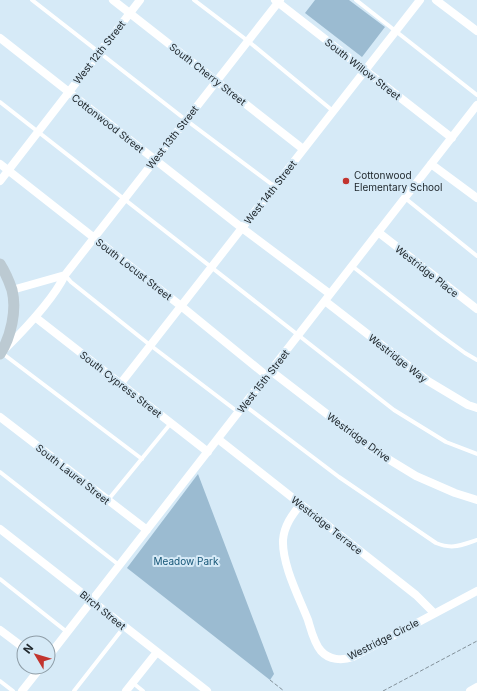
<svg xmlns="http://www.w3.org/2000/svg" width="477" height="691" viewBox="0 0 477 691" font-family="Inter,sans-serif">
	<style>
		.green { fill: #9bbbd1 }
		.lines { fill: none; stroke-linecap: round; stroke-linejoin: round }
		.path { stroke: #83919a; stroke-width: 1; stroke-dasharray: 4 2; stroke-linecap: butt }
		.lane { stroke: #fff; stroke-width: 4 }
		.street { stroke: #fff; stroke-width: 8 }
		.secondary { stroke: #bccad2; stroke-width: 11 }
		.poi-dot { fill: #c2342f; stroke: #d6eaf7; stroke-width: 1.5 }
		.labels { text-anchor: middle; stroke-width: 4; stroke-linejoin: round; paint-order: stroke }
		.street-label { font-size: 10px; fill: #21292e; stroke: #d6eaf7 }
		.poi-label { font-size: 10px; fill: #21292e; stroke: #d6eaf7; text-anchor: start }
		.park-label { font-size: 10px; fill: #155576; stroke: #d6eaf7 }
	</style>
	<rect width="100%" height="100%" fill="#d6eaf7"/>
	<path class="green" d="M315 0H349L385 27 362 57 305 13Z
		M198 474 274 674 270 680 127 568Z"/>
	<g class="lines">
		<path class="path" d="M270 680 284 691
			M383 691 477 641"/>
		<path class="lane" d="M32 0 186 120 274 186
			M194 0 248 41 333 111
			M356 0 477 95
			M0 102 394 410 446 442 477 454
			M405 198 477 256
			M352 266 439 334 465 353 477 360
			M65 275 71 282 150 345 238 412
			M2 353 142 459
			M244 405 339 477 436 543C453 550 461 545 477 540
			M0 472 119 565
			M108 500 171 423
			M0 579 67 632
			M0 681 13 691
			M133 683 143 691
			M74 691 124 627"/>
		<path class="street" d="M113 0 303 149
			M275 0 452 138
			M436 0 477 31
			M0 38 242 228 330 294
			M0 164 181 306 267 376
			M431 164 477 198
			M0 181 140 0
			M378 232 477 309
			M12 290 65 275
			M325 301 428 381 468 405 477 408
			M35 317 208 452
			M6 348C26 328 53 300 65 275L280 0
			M271 371 375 451 416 476 455 493 477 500
			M121 383 420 0
			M0 417 147 530
			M218 439 416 595 434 613
			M300 505C292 515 284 526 283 540 282 565 299 597 308 620 311 630 314 643 321 651 329 660 342 661 353 657L477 591
			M0 529 207 691
			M0 630 24 648
			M48 657 477 105
			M22 691 41 667
			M126 691 157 652
			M470 691 477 687"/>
		<path class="secondary" d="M0 264C5 272 9 281 12 290 17 310 11 337 0 354"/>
	</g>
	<circle class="poi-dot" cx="346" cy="181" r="4"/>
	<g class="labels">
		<g class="street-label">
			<text transform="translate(99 52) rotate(-52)" y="4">West 12th Street</text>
			<text transform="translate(363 69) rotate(38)" y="4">South Willow Street</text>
			<text transform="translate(208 74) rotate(38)" y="4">South Cherry Street</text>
			<text transform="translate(108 123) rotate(38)" y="4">Cottonwood Street</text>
			<text transform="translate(172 137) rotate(-52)" y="4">West 13th Street</text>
			<text transform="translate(270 192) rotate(-52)" y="4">West 14th Street</text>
			<text transform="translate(134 269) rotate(38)" y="4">South Locust Street</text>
			<text transform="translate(427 271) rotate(38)" y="4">Westridge Place</text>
			<text transform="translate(398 358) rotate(38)" y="4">Westridge Way</text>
			<text transform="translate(263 381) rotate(-52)" y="4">West 15th Street</text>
			<text transform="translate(121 384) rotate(38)" y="4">South Cypress Street</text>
			<text transform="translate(359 437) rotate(36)" y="4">Westridge Drive</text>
			<text transform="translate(73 474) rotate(38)" y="4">South Laurel Street</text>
			<text transform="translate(327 525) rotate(38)" y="4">Westridge Terrace</text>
			<text transform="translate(103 610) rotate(39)" y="4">Birch Street</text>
			<text transform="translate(383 639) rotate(-27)" y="4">Westridge Circle</text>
		</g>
		<g class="poi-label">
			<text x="354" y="179">Cottonwood<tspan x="354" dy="12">Elementary School</tspan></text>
		</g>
		<g class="park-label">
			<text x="186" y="565">Meadow Park</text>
		</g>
	</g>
	<g transform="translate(36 655) rotate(308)"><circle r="19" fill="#d6eaf7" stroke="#8e9da7"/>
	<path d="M0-3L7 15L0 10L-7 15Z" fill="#c2342f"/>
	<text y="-6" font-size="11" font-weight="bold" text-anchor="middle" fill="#21292e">N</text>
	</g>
</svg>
